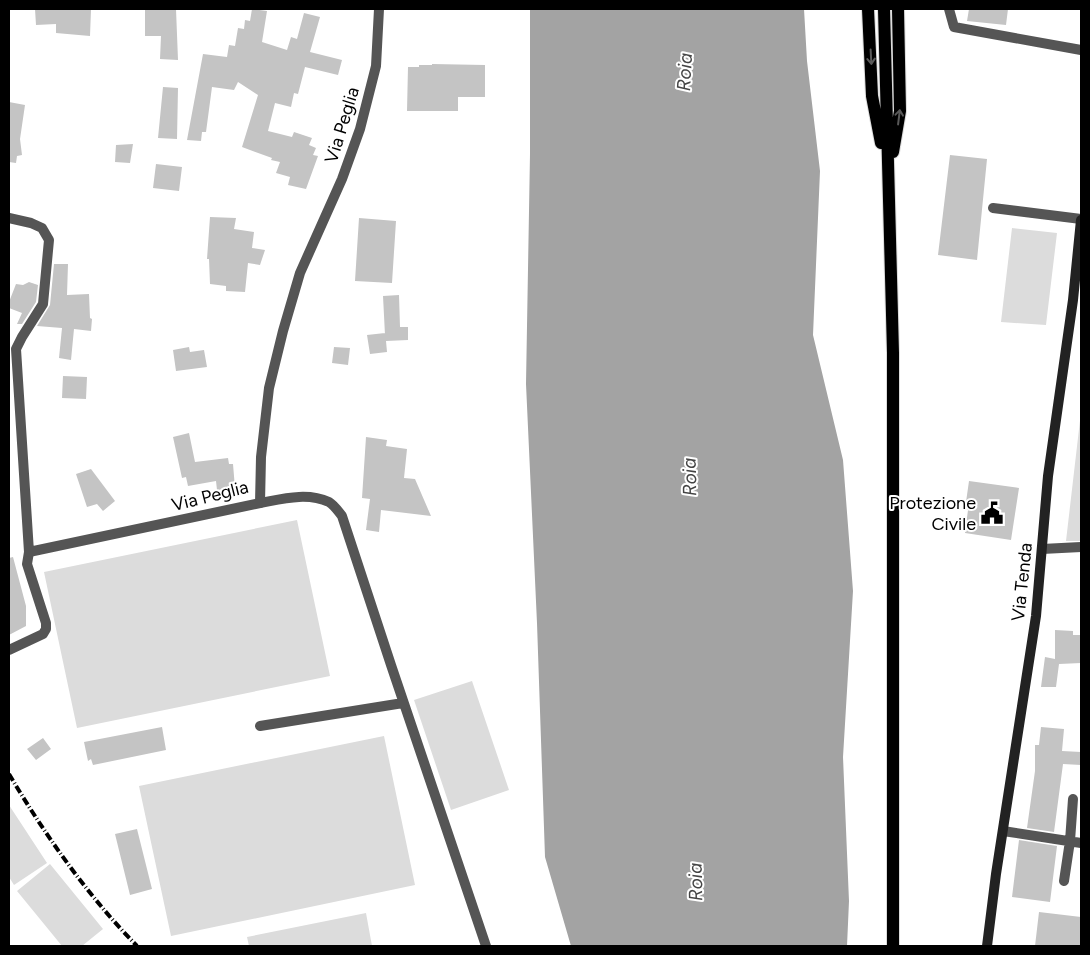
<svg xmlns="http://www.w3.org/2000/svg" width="1090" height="955" viewBox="0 0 1090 955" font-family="Figtree,sans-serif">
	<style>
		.green { fill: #dcdcdc }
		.water { fill: #a3a3a3 }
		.building { fill: #c4c4c4 }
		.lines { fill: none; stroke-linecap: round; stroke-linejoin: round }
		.primary-casing { stroke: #dbdbdb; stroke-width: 14 }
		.service { stroke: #555; stroke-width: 10 }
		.minor { stroke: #555; stroke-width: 10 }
		.secondary { stroke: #222; stroke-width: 10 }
		.primary { stroke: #000; stroke-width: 12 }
		.rail { stroke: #000; stroke-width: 4; stroke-dasharray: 8 2.5 1 2.5; stroke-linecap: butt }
		.oneway { stroke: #595959 }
		.labels { text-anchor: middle; stroke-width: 4; stroke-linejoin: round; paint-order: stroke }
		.street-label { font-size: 18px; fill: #000; stroke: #fff }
		.poi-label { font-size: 18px; fill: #000; stroke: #fff; text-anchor: end }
		.water-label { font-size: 19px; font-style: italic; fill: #444; stroke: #fff }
	</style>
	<rect width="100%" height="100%" fill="#fff"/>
	<path class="green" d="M1012 228 1057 233 1046 325 1001 322Z
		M1081 412V541H1066Z
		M297 520 330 676 77 728 44 572Z
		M472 681 509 790 451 810 414 700Z
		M384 736 415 885 171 936 139 786Z
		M9 805 47 863 14 885 9 877Z
		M50 864 103 929 82 946H62L17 891Z
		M366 913 372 946H249L247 937Z"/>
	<path class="water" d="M530 9H804L807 61 820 171 813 335 843 460 853 591 843 757 849 901 847 946H571L545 857 537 623 526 384 530 154Z"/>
	<path class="building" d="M35 9H91L90 36 56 33V24L36 25Z
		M163 9H176L178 60 160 59 161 36H145V10Z
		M252 9 267 11 262 42 287 50 291 37 297 39 304 13 320 17 310 52 342 60 338 75 305 67 298 94 294 93 291 107 275 103 268 131 292 137 294 132 312 138 309 145 316 148 313 155 318 156 306 189 288 185 290 177 276 173 280 162 271 160 272 158 242 147 258 95 238 82 234 90 212 87 206 132H202L201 141 187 140 203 54 227 57 229 45 235 46 238 28 244 29 245 20 250 21Z
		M969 9H1008L1006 25 967 21Z
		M432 64 485 65V97H458V111H407L408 67H419V65H432Z
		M163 87 178 88 177 139 158 138Z
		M9 102 25 105 20 139 22 155 17 156 16 163 9 162Z
		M133 144 130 163 115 162 116 145Z
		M950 155 987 159 977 260 938 255Z
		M156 164 182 167 179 191 153 188Z
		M210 217 236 218 234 229 254 232 252 248 265 250 260 265 248 263 245 292 226 291V286L210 284 209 259H207Z
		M359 218 396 221 392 283 355 281Z
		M54 264H68L67 295 89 294 90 318 92 319 91 331 74 329 71 360 59 358 62 328 37 326 50 305Z
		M29 282 38 285 36 302 22 324H17L22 313 9 308V302L16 284 23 285Z
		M399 295 400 327H408V340L386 341 387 352 370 354 367 335 385 333V335L383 296Z
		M189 347 190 352 204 350 207 367 176 371 173 350Z
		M334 347 350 348 348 365 332 363Z
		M63 376 87 377 86 399 62 398Z
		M189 433 195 462 228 458 229 464H233L235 488 217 490 216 481 188 486 186 477 182 478 173 437Z
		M366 437 387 440 386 446 407 449 404 478 415 479 431 516 381 510 379 532 366 530 370 499 362 498Z
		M91 469 115 501 103 511 97 504 87 507 76 474Z
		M969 481 1019 488 1011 540 965 533 968 510 965 509Z
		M13 557 26 606V626L9 635V558Z
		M1055 630 1073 631V635H1081V663L1059 664 1056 687H1041L1045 657 1055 659Z
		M162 727 166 750 93 765 91 759 88 761 84 742Z
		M1041 727 1064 729 1062 751 1081 752V765L1063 764 1054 832 1027 828 1035 771V745H1039Z
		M43 738 51 749 36 760 27 749Z
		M137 829 152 889 130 895 115 834Z
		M1019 840 1057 846 1050 902 1012 897Z
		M1039 912 1081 917V946H1035Z"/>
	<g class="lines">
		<defs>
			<path id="primary" d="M868 9 872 96 881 143
				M884 9 893 353V946
				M893 152 900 111 898 9"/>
		</defs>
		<use href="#primary" class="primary-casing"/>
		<path class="service" d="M949 9 954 27 1081 50
			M993 208 1081 219
			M260 503C282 499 307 492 329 502 334 505 339 512 342 516L391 665 486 946
			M1042 549 1081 547
			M9 650 43 634 46 629V623L27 564 29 552
			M260 726 403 703
			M1003 831 1081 843
			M1064 881 1070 841 1073 799"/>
		<path class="minor" d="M9 218 31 223 42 228 49 240 43 304 22 337 16 349 29 552 260 503 261 457 269 388 283 331 300 273 342 179 360 129 376 66 379 9"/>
		<path class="secondary" d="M987 946 996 874 1036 616 1048 476 1073 300 1081 220"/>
		<use href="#primary" class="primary"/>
		<path class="rail" d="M9 774C45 835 88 896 137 946"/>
	</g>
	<defs><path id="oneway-shaft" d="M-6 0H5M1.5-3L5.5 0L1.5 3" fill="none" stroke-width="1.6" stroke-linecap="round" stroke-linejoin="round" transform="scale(1.25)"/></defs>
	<g class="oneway">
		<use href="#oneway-shaft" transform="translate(871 57) rotate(87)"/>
		<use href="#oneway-shaft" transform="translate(899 117) rotate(-83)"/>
	</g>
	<defs>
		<symbol id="civic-bare" viewBox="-9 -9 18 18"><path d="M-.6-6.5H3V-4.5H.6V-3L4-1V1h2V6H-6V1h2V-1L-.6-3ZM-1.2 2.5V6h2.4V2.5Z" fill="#000" stroke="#fff" stroke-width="2.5" paint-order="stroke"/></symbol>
	</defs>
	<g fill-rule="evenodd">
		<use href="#civic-bare" x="976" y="497" width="32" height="32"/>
	</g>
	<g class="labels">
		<g class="street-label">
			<text transform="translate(342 125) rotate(-73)" y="6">Via Peglia</text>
			<text transform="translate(210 496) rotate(-14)" y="6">Via Peglia</text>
			<text transform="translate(1022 582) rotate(-84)" y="6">Via Tenda</text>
		</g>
		<g class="poi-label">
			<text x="976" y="509">Protezione<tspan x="976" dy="21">Civile</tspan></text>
		</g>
		<g class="water-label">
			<text transform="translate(684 72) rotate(-87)" y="7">Roia</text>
			<text transform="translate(689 477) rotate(-91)" y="7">Roia</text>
			<text transform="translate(695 882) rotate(-91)" y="7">Roia</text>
		</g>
	</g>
	<rect width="1090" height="955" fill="none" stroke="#000000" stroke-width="20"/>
</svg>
